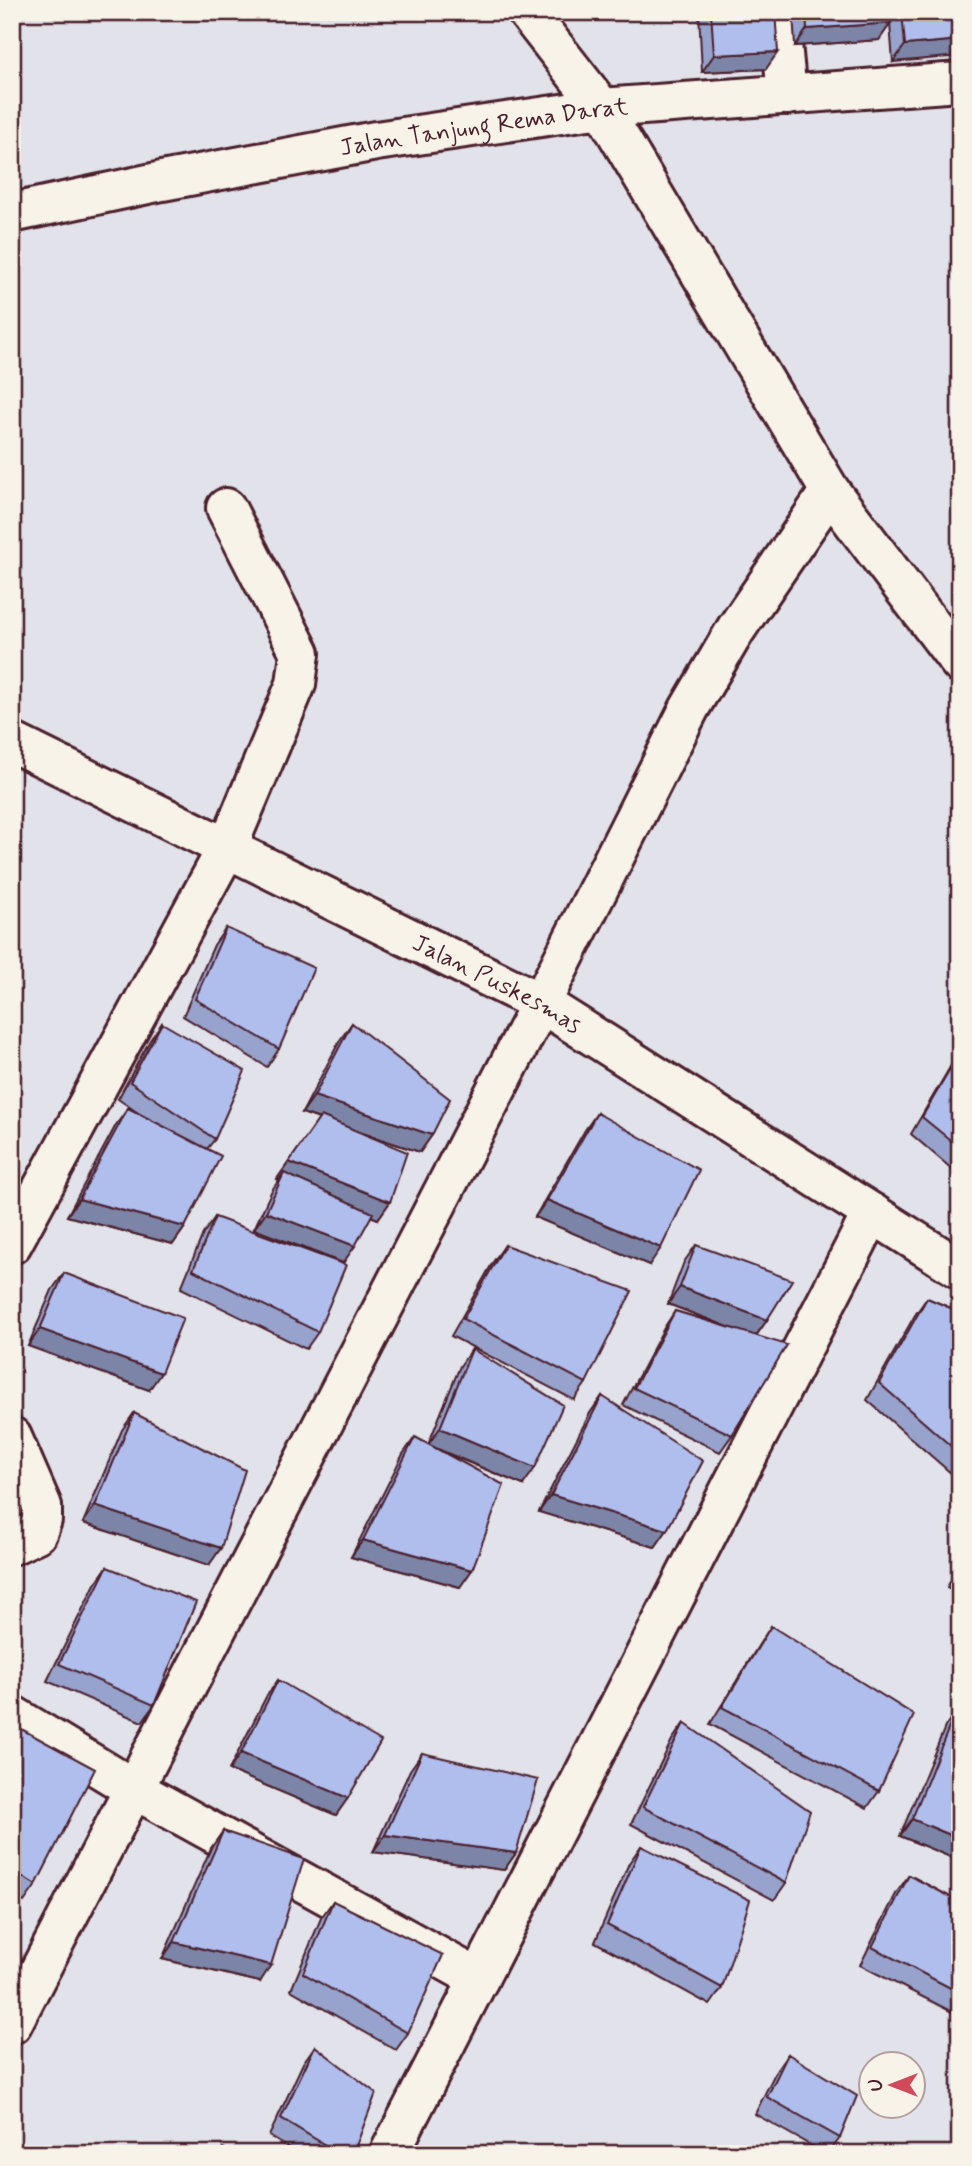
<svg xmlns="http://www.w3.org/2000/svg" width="972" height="2166" viewBox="0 0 972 2166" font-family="Mynerve,sans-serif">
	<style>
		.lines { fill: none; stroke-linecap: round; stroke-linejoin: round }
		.minor-casing { stroke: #4a1f2b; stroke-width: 44 }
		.minor { stroke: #f7f3e8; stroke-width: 38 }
		.wall { fill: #97a3cd; stroke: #4a1f2b; stroke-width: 2 }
		.shaded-wall { fill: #7b85a7; stroke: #4a1f2b; stroke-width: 2 }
		.building { fill: #b0beee; stroke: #4a1f2b; stroke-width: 2 }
		.labels { text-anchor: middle; stroke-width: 5; stroke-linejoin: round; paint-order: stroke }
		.street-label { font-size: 24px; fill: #4a1f2b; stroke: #f7f3e8 }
	</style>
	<rect width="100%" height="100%" fill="#e2e3ea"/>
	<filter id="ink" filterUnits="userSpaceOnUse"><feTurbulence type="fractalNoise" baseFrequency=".0143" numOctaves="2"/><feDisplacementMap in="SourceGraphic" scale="14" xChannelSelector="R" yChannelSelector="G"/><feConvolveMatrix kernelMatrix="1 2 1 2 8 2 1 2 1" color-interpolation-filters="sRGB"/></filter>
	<g filter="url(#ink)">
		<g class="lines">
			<defs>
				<g id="minor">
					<path d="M527 12 602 108 830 491 960 663"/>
					<path d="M779 12 787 95"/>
					<path id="s1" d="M12 213 162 181 376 141 602 108 960 82"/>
					<path id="s2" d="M12 742 541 1003 960 1269"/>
					<path d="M12 1244 228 846 296 684 300 653 226 508"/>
					<path d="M12 1437 42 1506V1520L37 1533 12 1545"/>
					<path d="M12 1715 134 1789 479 1979"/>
					<path d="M12 2024 541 1003 689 709 736 629 830 491"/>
					<path d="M389 2154 872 1213"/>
				</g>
			</defs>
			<use href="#minor" class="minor-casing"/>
			<use href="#minor" class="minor"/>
		</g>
		<path class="wall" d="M699 12H775L766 69 702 72Z
			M793 12H960L893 62 890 24 879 40 795 46Z
			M226 928 279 1049 267 1067 183 1016 214 945Z
			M162 1023 215 1139 207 1149 185 1227 173 1244 67 1216 116 1125 128 1108 144 1117 118 1099 150 1040Z
			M352 1023 432 1135 420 1152 358 1132 390 1202 378 1219 371 1216 343 1263 254 1229 272 1190 279 1180 277 1179 319 1119 302 1113 340 1040Z
			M960 1050V1161L953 1170 911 1134Z
			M597 1113 649 1265 535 1217 585 1130Z
			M215 1217 318 1332 306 1349 181 1288 203 1234Z
			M505 1245 586 1383 574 1400 451 1336 493 1262Z
			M696 1245 767 1320 756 1336 732 1435 720 1452 623 1405 664 1328 675 1311 725 1326 668 1304 684 1262Z
			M64 1273 149 1390 28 1346 52 1290Z
			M927 1298 960 1312V1481L867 1400 915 1315Z
			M472 1349 523 1485 436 1449 460 1587 351 1557 403 1454 415 1437 428 1445 460 1366Z
			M602 1396 667 1530 655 1547 539 1512 590 1413Z
			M134 1413 209 1565 83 1523 122 1430Z
			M960 1564V1594L947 1587Z
			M107 1567 154 1705 142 1722 47 1681 95 1584Z
			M771 1626 879 1791 867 1808 710 1724 760 1643Z
			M278 1680 348 1798 336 1815 229 1770 266 1697Z
			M956 1710 960 1712V1861L900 1836 945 1727Z
			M684 1723 786 1883 774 1900 631 1824 672 1740Z
			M12 1724 36 1885 24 1902 12 1895Z
			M422 1753 516 1853 504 1870 373 1852 410 1770Z
			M223 1831 260 1982 162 1959 211 1848Z
			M641 1846 722 1988 710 2005 595 1942 629 1863Z
			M909 1875 960 1902V2016L860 1965 897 1892Z
			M333 1901 408 2033 396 2050 291 1990 321 1918Z
			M315 2046 353 2154H299L269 2136 303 2063Z
			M788 2054 840 2138 828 2154H826L755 2114 776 2071Z"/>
		<path class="shaded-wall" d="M891 23 879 40 795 46 807 29Z
			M960 40V56L893 62 905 45Z
			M778 52 766 69 702 72 714 55Z
			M314 1096 432 1135 420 1152 302 1113Z
			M289 1162 390 1202 378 1219 280 1180 284 1173 279 1180 277 1179Z
			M79 1199 185 1227 173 1244 67 1216Z
			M547 1200 661 1248 649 1265 535 1217Z
			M266 1212 355 1246 343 1263 254 1229Z
			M680 1287 767 1320 755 1337 668 1304Z
			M40 1329 161 1373 149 1390 28 1346Z
			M440 1428 535 1468 523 1485 428 1445Z
			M551 1495 667 1530 655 1547 539 1512Z
			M95 1506 221 1548 209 1565 83 1523Z
			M363 1540 472 1570 460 1587 351 1557Z
			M241 1753 348 1798 336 1815 229 1770Z
			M912 1819 960 1839V1861L900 1836Z
			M385 1835 516 1853 504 1870 373 1852Z
			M174 1942 271 1965 260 1982 162 1959Z"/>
		<path class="building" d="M711 12H775L778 52 714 55Z
			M806 12H890L891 23 807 29Z
			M902 12H960V40L905 45Z
			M226 928 314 968 279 1049 195 999Z
			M162 1023 245 1071 215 1139 130 1082Z
			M352 1023 450 1099 432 1135 314 1096Z
			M960 1053V1148L922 1117Z
			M12 1059 21 1064 12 1081Z
			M128 1108 221 1156 185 1227 79 1199Z
			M597 1113 699 1170 661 1248 547 1200Z
			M321 1116 407 1152 390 1202 289 1162Z
			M284 1173 373 1213 355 1246 266 1212Z
			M215 1217 346 1265 318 1332 193 1270Z
			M505 1245 632 1291 586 1383 463 1319Z
			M696 1245 792 1280 767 1320 680 1287Z
			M64 1273 183 1318 161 1373 40 1329Z
			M927 1298 960 1312V1454L879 1383Z
			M675 1311 787 1345 732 1435 634 1388Z
			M472 1349 563 1405 535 1468 440 1428Z
			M602 1396 703 1461 667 1530 551 1495Z
			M134 1413 245 1470 221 1548 95 1506Z
			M415 1437 504 1485 472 1570 363 1540Z
			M107 1567 196 1602 154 1705 59 1664Z
			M771 1626 914 1715 879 1791 722 1707Z
			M278 1680 381 1741 348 1798 241 1753Z
			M956 1710 960 1712V1839L912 1819Z
			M684 1723 810 1811 786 1883 643 1807Z
			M12 1724 95 1769 36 1885 12 1870Z
			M422 1753 538 1780 516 1853 385 1835Z
			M223 1831 304 1859 271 1965 174 1942Z
			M641 1846 750 1900 722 1988 607 1925Z
			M909 1875 960 1902V1993L872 1947Z
			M333 1901 443 1955 408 2033 303 1973Z
			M315 2046 376 2093 353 2154H340L281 2118Z
			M788 2054 857 2096 840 2138 767 2097Z
			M223 2148 232 2154H221Z"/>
	</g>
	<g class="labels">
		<g class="street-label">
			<text dy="8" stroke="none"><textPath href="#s1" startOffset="480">Jalan Tanjung Rema Darat</textPath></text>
			<text dy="8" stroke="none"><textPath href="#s2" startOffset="542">Jalan Puskesmas</textPath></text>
		</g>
	</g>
	<rect width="972" height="2166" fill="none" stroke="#f7f3e8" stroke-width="42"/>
	<rect x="21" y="21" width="930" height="2124" fill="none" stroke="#4a1f2b" stroke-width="2.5" filter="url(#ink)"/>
	<g transform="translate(892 2085) rotate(270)"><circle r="33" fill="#f7f3e8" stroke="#b29e9c" stroke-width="2"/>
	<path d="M0-5L12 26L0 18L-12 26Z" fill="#d1495b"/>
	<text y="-10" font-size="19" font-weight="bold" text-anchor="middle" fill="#4a1f2b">U</text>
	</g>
</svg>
